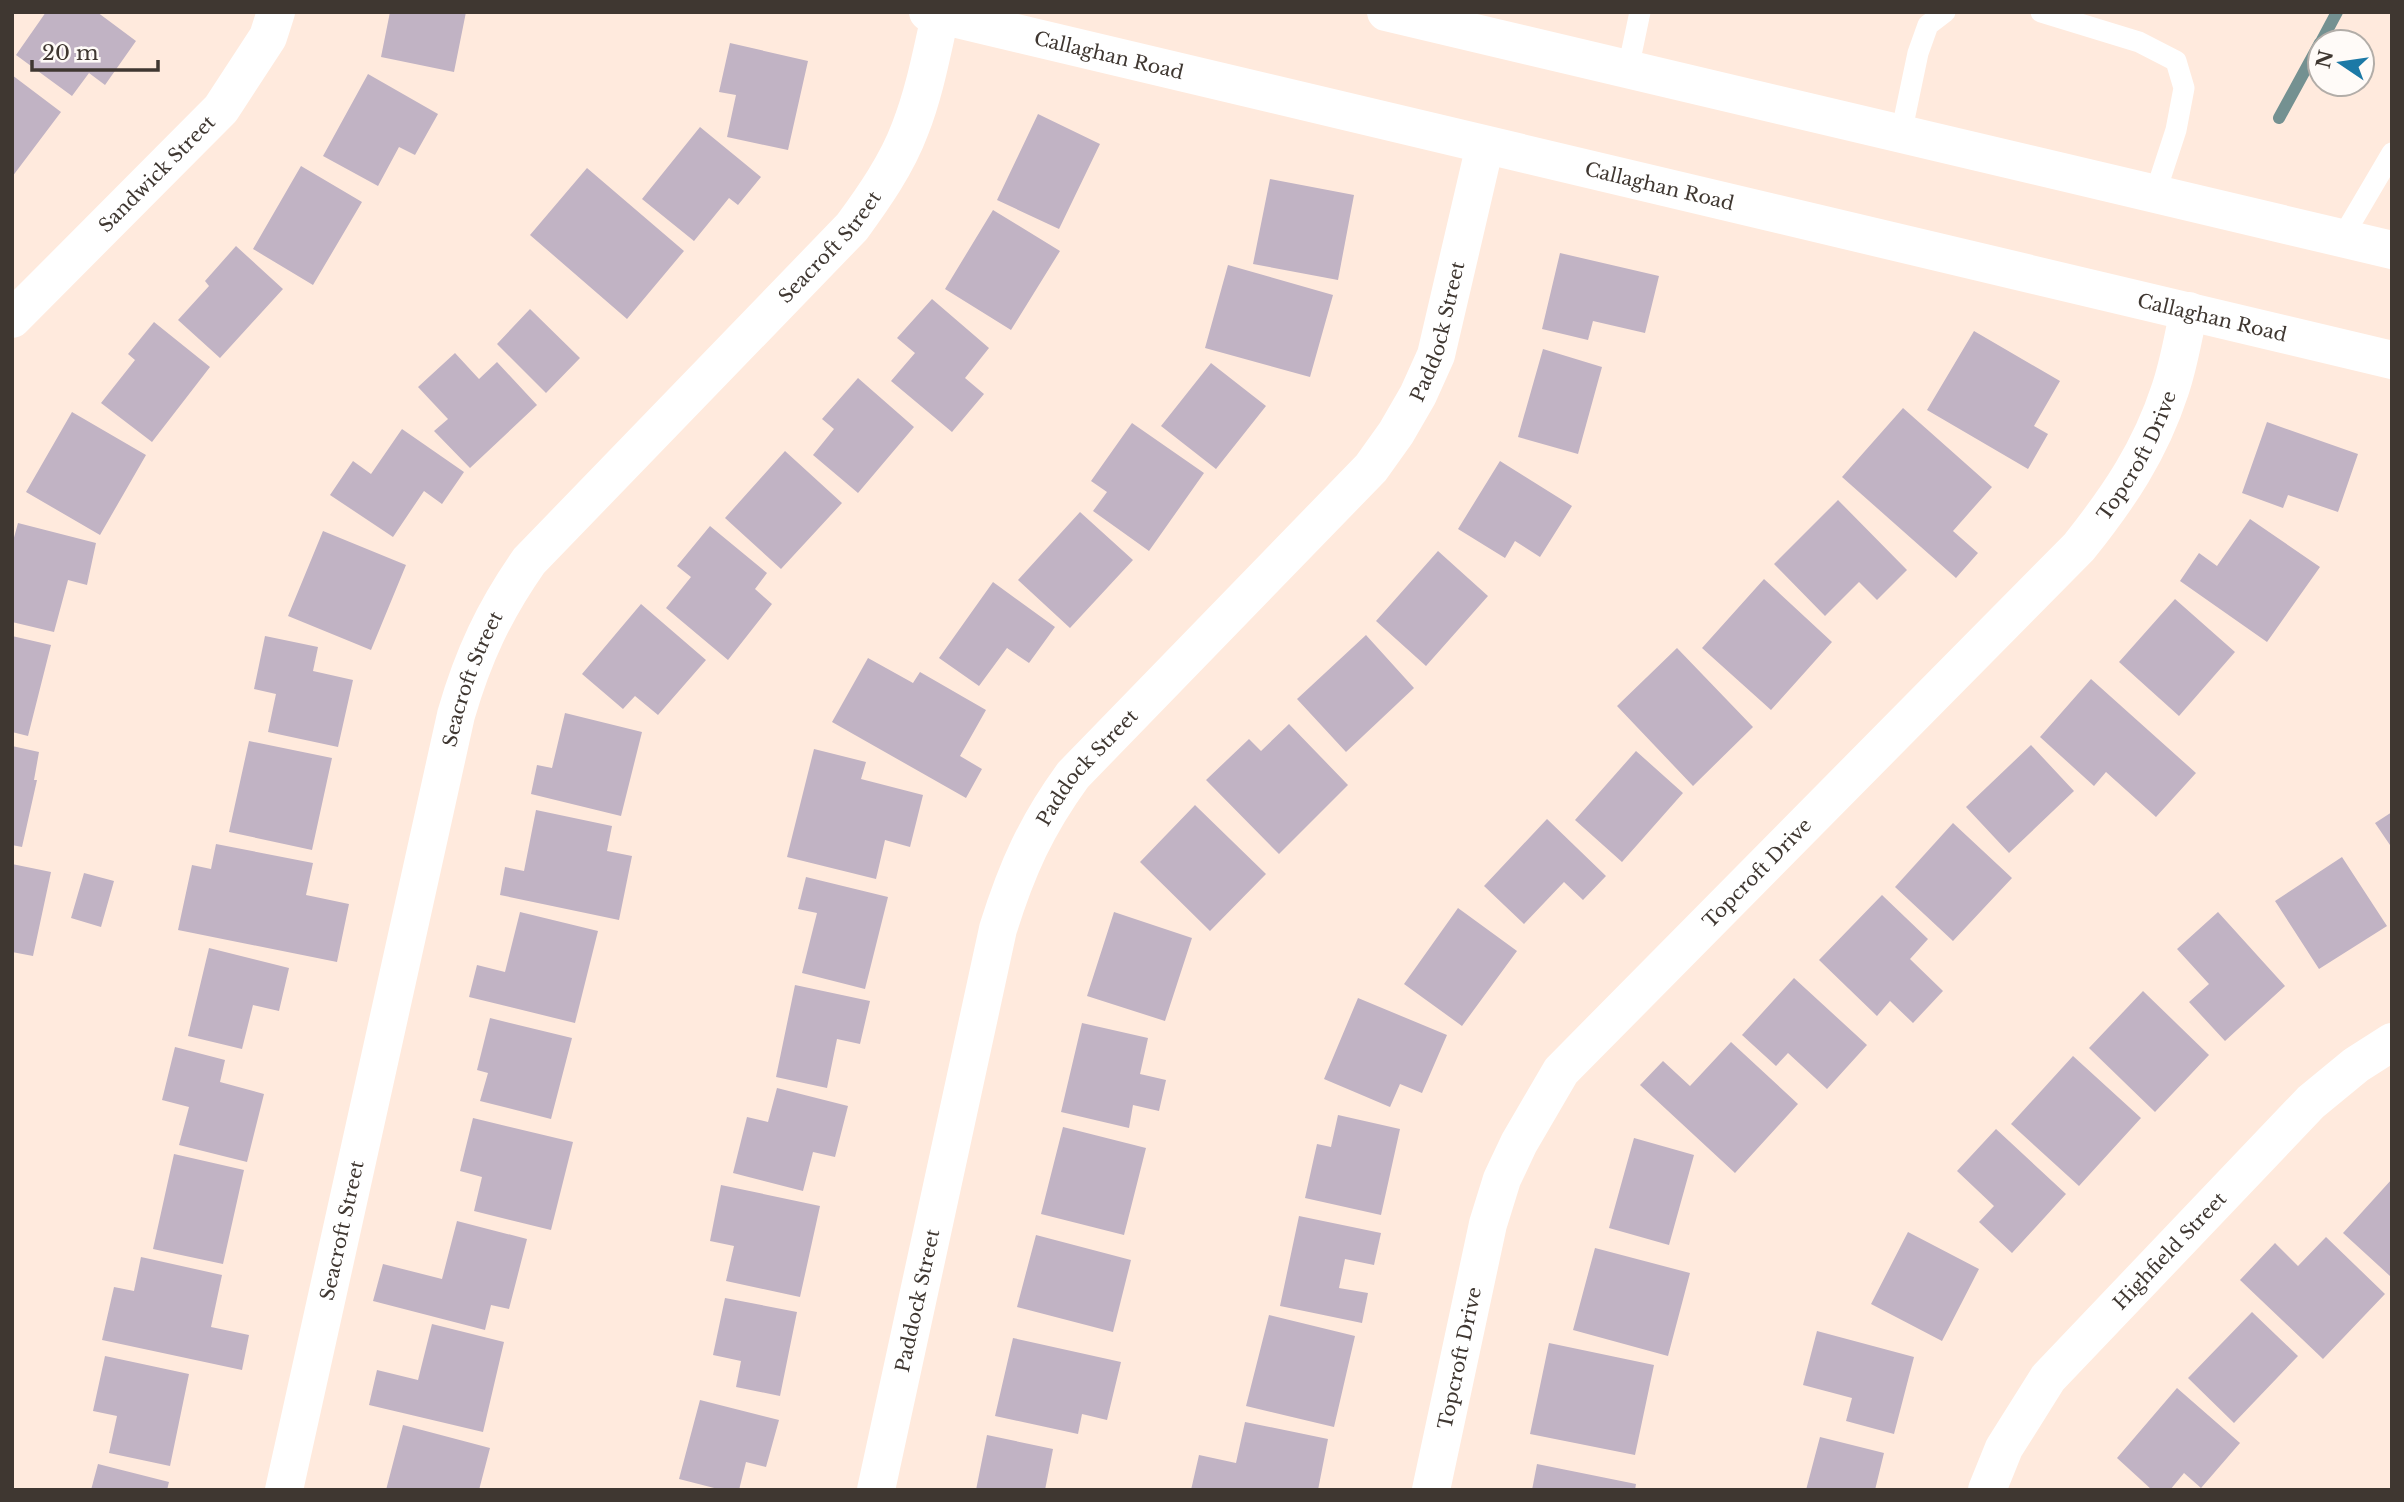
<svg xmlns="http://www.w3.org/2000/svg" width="2404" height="1502" viewBox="0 0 2404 1502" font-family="'Libre Baskerville',serif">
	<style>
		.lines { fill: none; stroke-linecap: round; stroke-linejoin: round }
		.stream { stroke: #749191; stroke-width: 12 }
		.building { fill: #c1b3c4 }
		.lane { stroke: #fff; stroke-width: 21 }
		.street { stroke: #fff; stroke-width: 38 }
		.secondary { stroke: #fff; stroke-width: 38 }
		.labels { text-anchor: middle; stroke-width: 5; stroke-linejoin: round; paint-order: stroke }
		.street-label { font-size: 19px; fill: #3f3731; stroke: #fffbf8 }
	</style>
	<rect width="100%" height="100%" fill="#ffeadd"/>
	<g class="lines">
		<path class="stream" d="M2321 42 2337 12
			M2279 118 2320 43"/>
	</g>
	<path class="building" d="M46 12H97L136 41 105 85 89 73 72 96 16 55Z
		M390 12H466L454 72 381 57Z
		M730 43 808 61 788 150 727 137 736 95 719 92Z
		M368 74 438 114 415 155 399 147 378 186 323 156Z
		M12 75 61 112 12 177Z
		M1038 114 1100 144 1059 229 997 200Z
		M700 127 761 177 738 205 729 198 694 241 642 199Z
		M301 166 362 202 313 285 253 249Z
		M587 168 684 251 627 319 530 235Z
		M1270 179 1354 195 1338 280 1253 264Z
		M993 210 1060 251 1011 330 945 289Z
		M236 246 283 289 220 358 178 320 209 286 205 281Z
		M1560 253 1659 276 1645 333 1593 321 1588 340 1542 329Z
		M1228 265 1333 295 1310 377 1205 348Z
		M932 299 989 348 965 378 984 394 952 432 891 381 915 353 897 338Z
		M530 309 580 358 546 393 497 344Z
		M154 322 210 367 152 442 101 403 135 360 128 354Z
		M1974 331 2060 381 2034 426 2048 434 2028 469 1927 410Z
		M1543 349 1602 367 1578 454 1518 437Z
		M455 353 479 379 497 362 537 405 470 468 434 431 448 419 418 387Z
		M1211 363 1266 406 1216 469 1161 426Z
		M858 378 914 427 858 493 813 455 834 429 822 419Z
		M1903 408 1992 487 1953 531 1978 553 1956 578 1842 477Z
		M72 412 146 455 100 535 26 492Z
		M2267 422 2358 454 2338 512 2288 495 2283 508 2242 493Z
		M1132 423 1204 473 1149 551 1093 511 1107 492 1091 481Z
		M402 429 464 472 442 504 424 491 393 537 330 495 353 461 371 474Z
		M785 451 842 503 781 569 725 518Z
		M1500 461 1572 506 1540 557 1515 541 1505 558 1458 529Z
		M1838 500 1907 570 1877 600 1859 582 1825 616 1774 564Z
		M1080 512 1133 560 1070 628 1018 580Z
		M2250 519 2320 567 2267 642 2180 581 2199 553 2217 566Z
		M18 523 96 543 87 585 68 580 54 632 12 622V545Z
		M710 526 767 573 755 589 772 604 728 660 666 608 691 577 677 566Z
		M323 531 406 565 371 650 288 616Z
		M1438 551 1488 596 1426 666 1376 621Z
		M1764 579 1832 642 1771 710 1702 648Z
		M993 582 1055 627 1029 663 1007 648 979 686 939 658Z
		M2175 599 2235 652 2179 716 2119 662Z
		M641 604 706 660 658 715 635 696 623 709 582 674Z
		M1366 635 1414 688 1346 752 1297 699Z
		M12 636 51 645 28 736 12 732Z
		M265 636 318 647 313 671 353 680 338 747 268 732 276 694 254 689Z
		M1677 648 1753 727 1693 786 1617 706Z
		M868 658 913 683 920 672 986 710 960 756 982 769 966 798 832 722Z
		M2091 679 2196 773 2156 817 2106 772 2094 786 2040 737Z
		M565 713 642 732 621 816 531 794 537 765 552 768Z
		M1289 724 1348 785 1279 854 1206 780 1249 739 1261 751Z
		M249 741 332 758 312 850 229 832Z
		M2031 745 2074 791 2009 853 1966 807Z
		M12 746 39 752 34 780H37L22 847 12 845Z
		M814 749 866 762 861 779 923 795 910 847 885 840 876 879 787 857Z
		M1636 751 1683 793 1622 862 1575 820Z
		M1195 805 1266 874 1210 931 1140 862Z
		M536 810 612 826 607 851 632 856 619 920 500 895 505 867 524 871Z
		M2392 812V848L2375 823Z
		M1547 819 1606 876 1583 900 1564 882 1524 924 1484 886Z
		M1953 823 2012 878 1953 941 1895 887Z
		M216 844 313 863 306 895 349 904 337 962 178 930 192 865 211 869Z
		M2342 857 2387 926 2319 969 2275 901Z
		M12 864 51 872 33 956 12 952Z
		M84 873 114 881 101 927 71 918Z
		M806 877 888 897 865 989 802 973 817 913 798 909Z
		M1882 895 1928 939 1910 959 1943 991 1913 1023 1890 1001 1877 1016 1819 960Z
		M1458 908 1517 951 1462 1026 1404 984Z
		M520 912 598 931 575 1023 469 997 477 965 505 972Z
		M1114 912 1192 938 1165 1021 1087 996Z
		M2218 912 2285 986 2225 1041 2189 1002 2209 984 2177 949Z
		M209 948 289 968 279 1011 253 1005 242 1049 188 1036Z
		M1794 978 1867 1045 1827 1089 1788 1053 1776 1066 1742 1035Z
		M795 985 870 1001 860 1044 837 1039 827 1088 776 1077Z
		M2143 991 2209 1055 2155 1112 2089 1048Z
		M1358 998 1447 1035 1422 1093 1400 1084 1390 1107 1324 1079Z
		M490 1018 572 1038 551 1119 480 1101 488 1073 477 1070Z
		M1082 1023 1148 1038 1140 1074 1166 1080 1159 1111 1133 1105 1129 1128 1061 1112Z
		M1731 1042 1798 1104 1735 1173 1640 1085 1663 1061 1690 1086Z
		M175 1047 225 1060 220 1082 264 1094 247 1162 179 1145 189 1107 162 1100Z
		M2073 1056 2141 1118 2079 1186 2011 1124Z
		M777 1088 848 1106 835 1157 813 1152 803 1191 733 1173 747 1117 768 1122Z
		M1338 1115 1400 1129 1381 1215 1305 1198 1317 1144 1331 1147Z
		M473 1118 573 1142 551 1230 474 1211 482 1177 460 1171Z
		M1063 1127 1146 1148 1124 1235 1041 1214Z
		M1996 1129 2066 1194 2012 1253 1979 1222 1994 1206 1957 1171Z
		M1634 1138 1694 1155 1669 1245 1609 1228Z
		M174 1154 244 1170 223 1264 153 1249Z
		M2392 1179V1274L2390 1276 2343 1233Z
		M721 1185 820 1206 800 1297 726 1281 734 1246 710 1241Z
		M1299 1216 1381 1233 1374 1265 1345 1259 1339 1288 1368 1293 1362 1323 1280 1306Z
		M457 1221 527 1239 509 1309 491 1305 485 1330 373 1301 383 1264 442 1279Z
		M1908 1232 1979 1269 1942 1341 1871 1304Z
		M1036 1235 1131 1260 1113 1332 1017 1307Z
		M2326 1237 2385 1294 2323 1359 2240 1280 2275 1243 2298 1266Z
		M1595 1248 1690 1273 1668 1356 1573 1330Z
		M141 1257 222 1275 211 1327 249 1335 242 1370 102 1340 114 1287 134 1291Z
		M725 1298 797 1312 780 1396 736 1387 741 1361 713 1355Z
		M2252 1312 2298 1356 2234 1423 2188 1378Z
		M1269 1315 1355 1336 1334 1427 1246 1406Z
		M432 1324 504 1342 483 1432 369 1405 377 1370 418 1380Z
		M1817 1331 1914 1357 1894 1434 1846 1421 1852 1398 1803 1385Z
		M1013 1338 1121 1362 1107 1420 1082 1414 1078 1434 995 1416Z
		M1549 1343 1654 1365 1635 1455 1530 1434Z
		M105 1356 189 1374 170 1466 109 1453 117 1416 93 1411Z
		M2177 1388 2240 1443 2201 1488 2184 1473 2170 1490H2152L2117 1458Z
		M700 1400 779 1420 766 1467 746 1462 739 1490H722L679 1479Z
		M1245 1422 1328 1439 1318 1490H1191L1199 1455 1236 1463Z
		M403 1425 490 1448 479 1490H386Z
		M987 1435 1053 1449 1045 1490H976Z
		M1820 1437 1884 1453 1875 1490H1806Z
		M98 1464 169 1482 167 1490H91Z
		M1537 1464 1636 1484 1635 1490H1532Z"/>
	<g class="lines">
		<path class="lane" d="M2041 12 2139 42 2176 61 2184 88 2176 130 2155 194
			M1628 69 1640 12
			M1901 134 1918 53 1928 25 1945 12
			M2342 238 2392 153"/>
		<g class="street">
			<path id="s1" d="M928 12 2392 360"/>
			<path id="s2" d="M12 319 221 109 268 37 276 12"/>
			<path id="s3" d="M284 1490 456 715C473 656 494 611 529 561L852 227C874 197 897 164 910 129 925 91 932 51 941 12"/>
			<path id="s4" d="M876 1490 998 929C1017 868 1036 826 1073 775L1371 468 1396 433 1418 395 1436 355 1485 145"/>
			<path id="s5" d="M1431 1490 1488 1224 1502 1179 1519 1143 1561 1071 2079 547C2119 497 2150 451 2170 390 2179 364 2183 337 2189 311"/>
			<path id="s6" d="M1987 1490 2004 1448 2048 1378 2311 1102 2356 1065 2392 1042"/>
		</g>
		<path class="secondary" d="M1386 12 2392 250"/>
	</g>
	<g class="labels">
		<g class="street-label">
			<text dy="7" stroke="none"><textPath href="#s1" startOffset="186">Callaghan Road</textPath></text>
			<text dy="7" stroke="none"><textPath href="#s2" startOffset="205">Sandwick Street</textPath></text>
			<text dy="7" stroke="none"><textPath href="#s1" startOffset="752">Callaghan Road</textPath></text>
			<text dy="7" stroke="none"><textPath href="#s3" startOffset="1400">Seacroft Street</textPath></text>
			<text dy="7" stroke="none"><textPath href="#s1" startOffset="1320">Callaghan Road</textPath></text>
			<text dy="7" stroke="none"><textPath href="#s4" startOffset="1328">Paddock Street</textPath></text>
			<text dy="7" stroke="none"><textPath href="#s5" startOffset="1288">Topcroft Drive</textPath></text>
			<text dy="7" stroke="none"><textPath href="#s3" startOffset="833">Seacroft Street</textPath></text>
			<text dy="7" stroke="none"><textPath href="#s4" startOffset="761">Paddock Street</textPath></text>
			<text dy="7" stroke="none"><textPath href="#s5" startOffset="721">Topcroft Drive</textPath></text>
			<text dy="7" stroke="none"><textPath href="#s3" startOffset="266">Seacroft Street</textPath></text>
			<text dy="7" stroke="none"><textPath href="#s6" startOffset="304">Highfield Street</textPath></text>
			<text dy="7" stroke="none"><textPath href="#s4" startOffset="194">Paddock Street</textPath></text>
			<text dy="7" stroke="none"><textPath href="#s5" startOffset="135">Topcroft Drive</textPath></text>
		</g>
	</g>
	<rect width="2404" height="1502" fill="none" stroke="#3f3731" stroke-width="28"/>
	<g transform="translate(2341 63) rotate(283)"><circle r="33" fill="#fffbf8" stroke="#b2ada8" stroke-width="2"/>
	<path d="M0-5L12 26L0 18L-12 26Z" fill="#1c79a6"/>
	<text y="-10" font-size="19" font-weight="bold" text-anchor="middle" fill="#3f3731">N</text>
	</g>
	<path d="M32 60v10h126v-10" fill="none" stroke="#3f3731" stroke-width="3.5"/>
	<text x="42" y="60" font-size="21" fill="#3f3731" stroke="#fffbf8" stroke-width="5" paint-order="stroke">20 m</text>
</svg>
